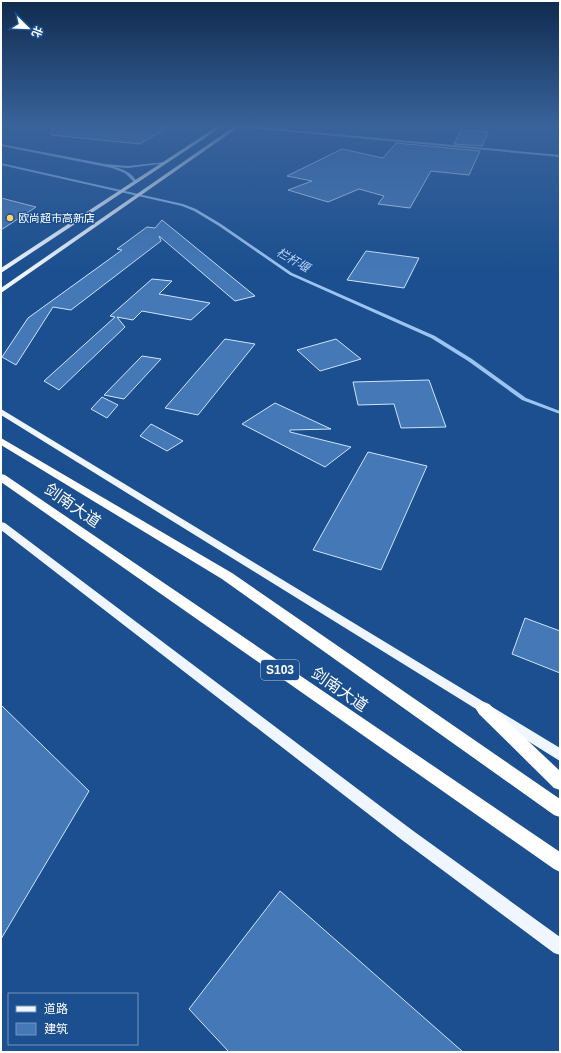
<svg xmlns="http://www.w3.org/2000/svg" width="561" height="1053" viewBox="0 0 561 1053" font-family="Arial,'Noto Sans SC',sans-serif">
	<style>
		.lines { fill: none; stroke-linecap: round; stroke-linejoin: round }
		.stream { fill: #9cc4f0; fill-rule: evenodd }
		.building { fill: #4478b7; stroke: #cfe3fa }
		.minor { fill: #a9c9ee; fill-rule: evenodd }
		.major { fill: #f0f6ff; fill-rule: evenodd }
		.highway { fill: #fff; fill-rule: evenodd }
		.poi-dot { fill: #ffd166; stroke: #1b4f8f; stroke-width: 1.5 }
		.labels { text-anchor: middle; stroke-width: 3; stroke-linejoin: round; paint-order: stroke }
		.far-poi-label { font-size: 11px; fill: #fff; stroke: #1b4f8f; text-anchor: start }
		.far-water-label { font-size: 12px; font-style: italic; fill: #b5d3f5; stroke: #1b4f8f }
		.shield { fill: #1b4f8f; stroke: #bbcadd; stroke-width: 1 }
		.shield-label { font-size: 12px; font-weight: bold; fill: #fff }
		.near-street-label { font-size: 16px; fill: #fff; stroke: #1b4f8f }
	</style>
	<rect width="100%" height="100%" fill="#1b4f8f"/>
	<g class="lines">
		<path class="stream" d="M1 163 183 204 196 209 221 224 292 273 435 336 472 359 526 398 560 411V414L522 400 468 361 431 338 290 275 219 226 194 211 182 206 1 165Z"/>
	</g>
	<path class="building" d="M52 124H173L140 144 51 135Z
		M461 130 488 132 482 146 454 144Z
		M396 143 480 151 469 175 431 171 410 208 378 204 384 196 359 189 328 202 288 190 312 181 287 176 342 149 383 158Z
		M1 198 36 207 1 230Z
		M162 220 255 296 235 301 159 236 161 241 71 310 53 307 16 365 2 357 28 318 122 250 117 249 147 227 155 228Z
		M366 251 419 258 404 288 347 280Z
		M152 279 172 281 159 294 210 303 191 320 142 311 133 320 117 317 125 327 59 390 44 381 115 317 110 316Z
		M225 339 255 344 198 415 165 408Z
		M336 339 361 359 320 371 297 350Z
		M142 356 161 359 124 399 104 395Z
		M429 380 446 427 401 428 394 404 358 405 353 382Z
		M102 397 118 405 107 418 91 409Z
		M275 403 331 429 290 430V432L351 447 325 467 242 424Z
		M151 424 183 441 167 451 140 436Z
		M368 452 427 466 381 570 313 550Z
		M525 618 560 631V673L512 654Z
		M1 705 89 791 1 939Z
		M280 891 463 1052H229L189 1009Z"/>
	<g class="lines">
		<path class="minor" d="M238 125 560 155V157L237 127Z
			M1 144 105 164 128 166 165 162 167 163 128 168 115 167C125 170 132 173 137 182L135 183 125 173 112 168 1 146Z"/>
		<path class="major" d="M221 124H226L1 273V268Z
			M238 124H243L1 293V288Z
			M1 409 560 748V761L1 415Z
			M1 522 5 523 412 830 560 937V955L554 953 402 840 1 530Z"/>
		<path class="highway" d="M1 438 232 573 560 799V817L554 815 222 579 1 445Z
			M1 474 5 475 560 852V872L554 869 1 482Z
			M484 702 489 704 560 771V790L554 788 479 714 476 709 479 704Z"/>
	</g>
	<linearGradient id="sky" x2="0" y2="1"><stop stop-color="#0f2b4f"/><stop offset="0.46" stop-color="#39639b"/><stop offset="1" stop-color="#39639b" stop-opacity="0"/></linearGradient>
	<rect width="561" height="272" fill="url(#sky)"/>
	<circle class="poi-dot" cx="10" cy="218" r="4"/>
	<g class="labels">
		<g class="far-poi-label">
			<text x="18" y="222">欧尚超市高新店</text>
		</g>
		<g class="far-water-label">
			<text transform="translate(293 260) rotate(30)" y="4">栏杆堰</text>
		</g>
		<rect class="shield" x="261" y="660" width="38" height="20" rx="3"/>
		<g class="shield-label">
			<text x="280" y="674">S103</text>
		</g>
		<g class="near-street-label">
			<text transform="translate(73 505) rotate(35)" y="6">剑南大道</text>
			<text transform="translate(340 689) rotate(35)" y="6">剑南大道</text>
		</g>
	</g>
	<rect width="561" height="1053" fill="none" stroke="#ffffff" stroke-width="4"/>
	<rect x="8" y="993" width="130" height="52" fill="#1b4f8f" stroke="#7695bc"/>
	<rect x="16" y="1006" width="20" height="6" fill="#f0f6ff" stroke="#7695bc"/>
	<text x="44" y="1013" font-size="12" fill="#ffffff">道路</text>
	<rect x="16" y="1023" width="20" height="12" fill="#4478b7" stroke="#7695bc"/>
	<text x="44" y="1033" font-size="12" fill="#ffffff">建筑</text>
	<g transform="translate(28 28) rotate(113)" stroke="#1b4f8f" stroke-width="3" paint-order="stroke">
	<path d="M0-3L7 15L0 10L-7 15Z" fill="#ffffff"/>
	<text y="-6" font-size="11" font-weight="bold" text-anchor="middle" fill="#ffffff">北</text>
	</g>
</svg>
